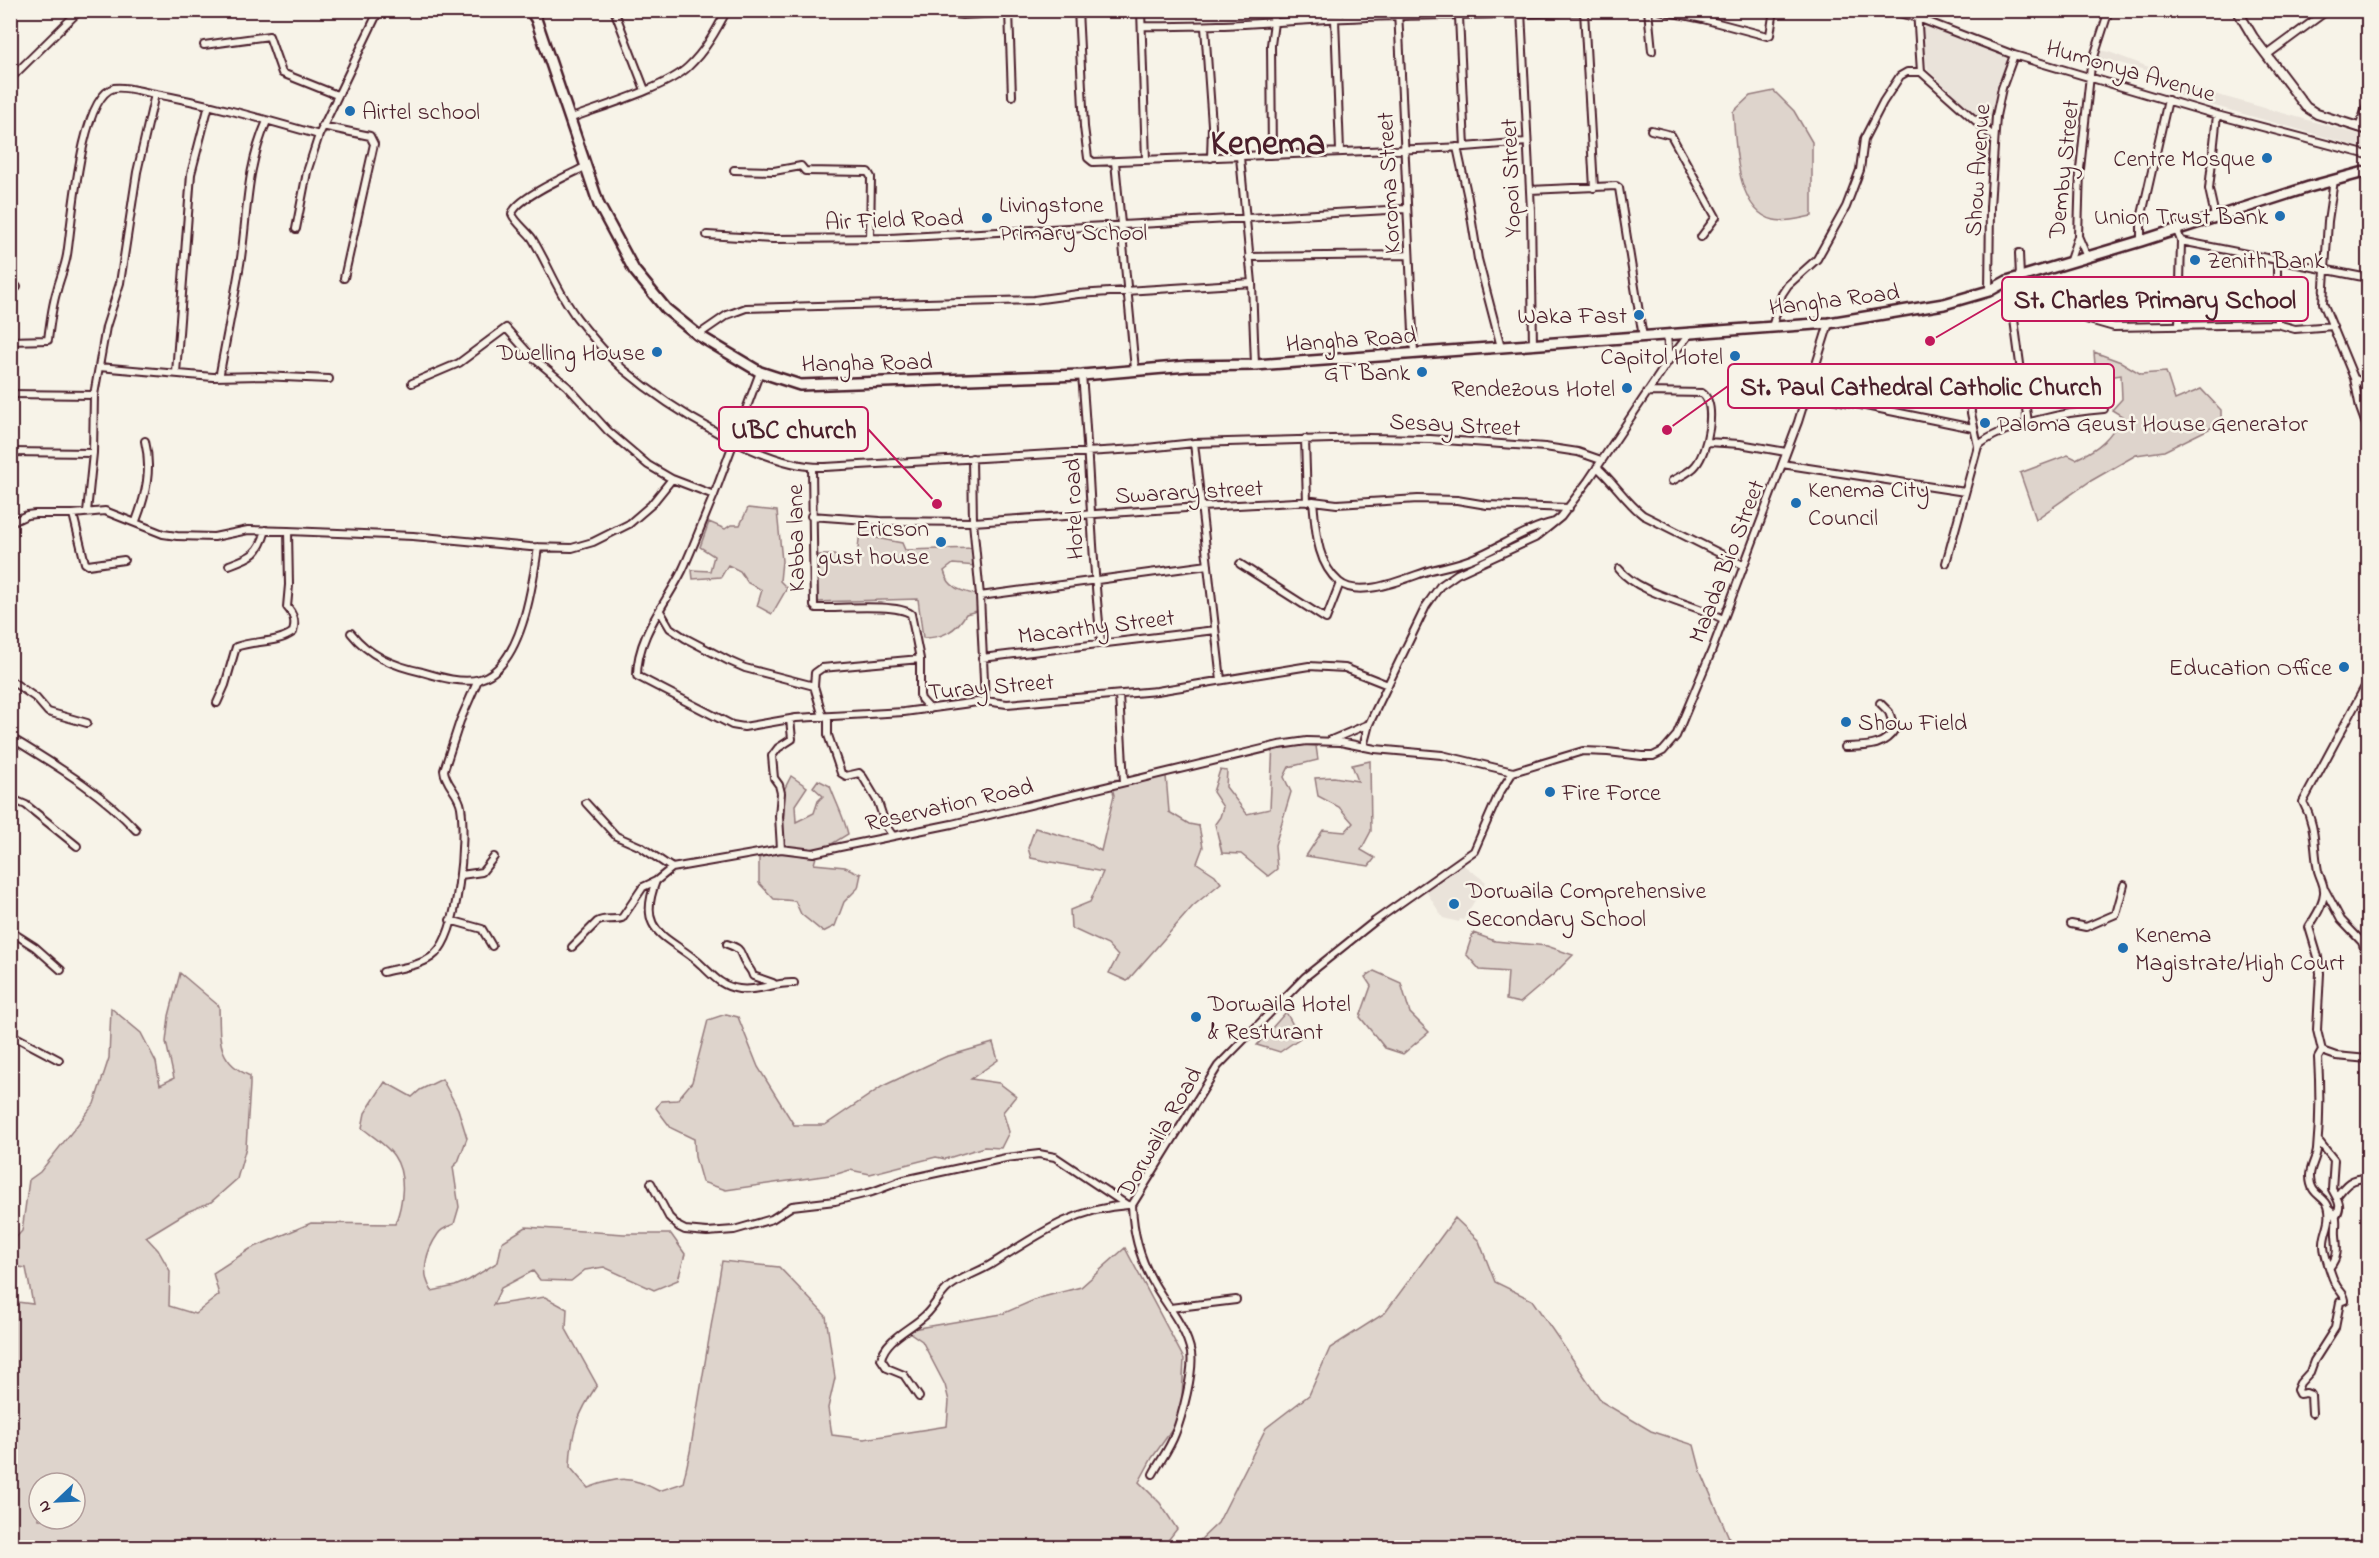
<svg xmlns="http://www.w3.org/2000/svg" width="2379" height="1558" viewBox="0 0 2379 1558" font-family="'Indie Flower',sans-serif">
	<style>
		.built { fill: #eae3da }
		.green { fill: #ded4cc; stroke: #947a7c; stroke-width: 1.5; fill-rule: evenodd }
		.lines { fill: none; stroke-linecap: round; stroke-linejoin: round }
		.minor-casing { stroke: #4a1f2b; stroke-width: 10 }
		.tertiary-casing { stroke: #4a1f2b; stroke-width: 12 }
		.trunk-casing { stroke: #4a1f2b; stroke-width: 14 }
		.minor { stroke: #f7f3e8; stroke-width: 6 }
		.tertiary { stroke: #f7f3e8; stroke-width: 8 }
		.trunk { stroke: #f7f3e8; stroke-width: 9 }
		.poi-dot { fill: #1f6fb2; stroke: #f7f3e8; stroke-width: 2 }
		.labels { text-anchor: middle; stroke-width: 5; stroke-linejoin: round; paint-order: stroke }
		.street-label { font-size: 24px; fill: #4a1f2b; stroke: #f7f3e8 }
		.poi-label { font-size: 24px; fill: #4a1f2b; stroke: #f7f3e8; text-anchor: start }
		.town-label { font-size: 36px; font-weight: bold; fill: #4a1f2b; stroke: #f7f3e8 }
		.leader { fill: none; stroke: #c2185b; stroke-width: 2 }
		.callout-dot { fill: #c2185b; stroke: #f7f3e8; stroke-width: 2 }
		.callout { fill: #f7f3e8; stroke: #c2185b; stroke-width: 2 }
		.callout-label { font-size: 26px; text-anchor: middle; font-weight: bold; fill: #4a1f2b }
	</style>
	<rect width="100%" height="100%" fill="#f7f3e8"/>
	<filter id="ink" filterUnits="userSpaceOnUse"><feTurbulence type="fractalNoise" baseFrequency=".0167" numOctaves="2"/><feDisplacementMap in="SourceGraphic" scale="12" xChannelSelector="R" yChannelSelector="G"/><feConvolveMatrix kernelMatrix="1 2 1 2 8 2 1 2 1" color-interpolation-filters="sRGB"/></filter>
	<g filter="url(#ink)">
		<path class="built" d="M1918 19 2008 51 1992 132 1928 70Z
			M2099 50 2109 52 2162 72 2160 74 2108 60 2105 62 2106 70 2097 68Z
			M2175 83 2368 137V149L2172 94Z
			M1462 864 1486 882 1463 920 1460 919 1459 922 1443 918 1426 891Z"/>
		<path class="green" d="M1774 91 1794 111 1812 142V216C1801 218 1784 223 1774 220 1735 211 1736 143 1733 112L1750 96Z
			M2094 352 2121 362 2141 374 2166 372 2175 400 2201 389 2221 410V423L2164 451 2136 455 2089 482 2036 519 2020 473 2068 455 2076 459C2100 448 2110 438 2122 416L2112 410 2122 399 2121 375 2096 379Z
			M748 508 777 511 782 561 780 581 787 588 772 614 757 606 762 590 748 583 740 571 728 565 721 577 693 579 692 570 710 571 714 556 700 547 709 522 725 529 731 525H740Z
			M876 526V538L902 543 905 550 975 548 976 566 953 564 944 571C949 589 961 591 978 595L977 611 966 614C956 631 943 638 923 638L918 599 815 602 816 555H835L840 564 857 559 860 530Z
			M1273 742 1316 746 1318 760 1289 767 1284 777 1291 792 1275 845 1277 869 1268 876 1241 854 1222 853 1215 824 1220 817 1223 807 1213 792 1220 770 1227 771 1226 787 1247 814 1270 809Z
			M1370 761 1371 831 1361 850 1375 858 1369 866 1306 856 1323 830 1345 832 1353 823 1339 807 1318 796 1315 778 1334 777 1358 781 1352 765Z
			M791 776 807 787 795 805 796 822 814 813 818 801 823 796 813 787 818 780 830 786C836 803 844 817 848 834L817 853 814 864 845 867 861 874 858 888 844 902 835 926 823 932 801 914 795 901 774 899 759 883V858L780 852 784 814V790Z
			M1166 776 1169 812 1189 824 1199 826 1203 847 1197 863 1215 875 1221 883 1193 906 1127 981 1109 973 1118 956 1108 945 1071 928 1070 910 1090 902 1103 872 1031 858 1028 848 1035 828 1088 843 1101 851 1114 795 1110 780Z
			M1473 933 1495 941 1547 946 1573 955 1554 974 1520 1003 1506 1000 1508 972 1480 970 1466 954Z
			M1374 971 1401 983 1410 1013 1429 1032 1403 1054 1385 1048 1360 1017 1371 986 1365 977Z
			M180 973 219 1006C220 1039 216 1061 250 1076V1085L246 1147 237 1179 211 1202 187 1212 146 1237 158 1250 170 1271 169 1306 195 1314 219 1295 213 1273 250 1249 311 1223 395 1224C403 1204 407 1175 394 1156 387 1145 372 1136 362 1128L365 1113 385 1082 412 1097 420 1090 442 1079 458 1109 467 1138 458 1162 453 1167 459 1207 454 1224C449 1226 441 1229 438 1234 426 1251 420 1273 432 1291L455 1286 469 1280 498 1262 502 1242 526 1227 624 1234H671L685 1254 678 1280 654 1290 604 1267 585 1270 571 1281 540 1280 533 1271 501 1288 493 1305 545 1297 567 1309 566 1329 597 1385C578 1414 571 1431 570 1467L588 1488C617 1477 631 1475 659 1491L683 1483 690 1452 722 1261 779 1267 826 1316 835 1378 828 1408 832 1435 864 1439 947 1426 949 1401 945 1385 922 1341 906 1330 1002 1314 1039 1298 1081 1287 1125 1248 1184 1359 1181 1417 1152 1458 1139 1482 1160 1503 1177 1529 1162 1548 11 1547 10 1301 33 1304 26 1268 11 1266V1243L22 1231 29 1180 40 1172 94 1104 109 1058 111 1008 141 1033 156 1062 160 1085 174 1078 166 1042 169 1016ZM39 1483H75V1519H39Z
			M1286 1012 1300 1038 1280 1052 1257 1045Z
			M726 1014 738 1017 758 1067 794 1125H825L883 1086 945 1057 993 1043 998 1060 971 1079 999 1083 1016 1096 1003 1112 1009 1132 1001 1148 984 1147 945 1159 936 1157 870 1174 850 1170 837 1174 726 1190 702 1182 695 1157 694 1139 671 1128 656 1108 661 1101 677 1100 692 1082 708 1020Z
			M1455 1218 1479 1241 1495 1282 1532 1300 1602 1402 1651 1431 1694 1445 1701 1472 1733 1547H1204L1199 1541 1218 1523 1266 1428 1309 1395 1330 1348 1385 1313Z"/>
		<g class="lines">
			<defs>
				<path id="minor" d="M614 10 645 90
					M950 10 953 14 962 15 1069 10
					M1078 10 1084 127 1088 158 1093 162 1465 147 1527 142
					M1141 10 1146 160
					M1271 10 1274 22 1271 45 1272 155
					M1398 10 1414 353
					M1648 10 1652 51
					M1659 10 1703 19 1767 36 1770 35 1774 10
					M1887 10 1918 18 2014 55 2217 115 2368 155
					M1917 10 1921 72 1994 137
					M1009 11 1012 96
					M1521 11 1531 211 1533 345
					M1584 11 1594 188
					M1459 16 1465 147
					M1335 19 1340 151
					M1142 26C1227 28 1312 18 1398 16 1465 14 1532 15 1599 10
					M1205 27 1212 125 1211 158
					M204 45 269 36 282 73 337 95
					M2267 55 2328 10
					M10 79 80 10
					M569 119C600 107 666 88 688 67 705 51 716 31 727 10
					M322 126 370 136 374 144 344 278
					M2359 128 2368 102
					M1651 130 1671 135 1716 217 1701 237
					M1457 147 1468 198 1478 259 1501 347
					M1240 157 1252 283 1255 365
					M1115 162 1135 369
					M585 167C569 175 516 198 512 214 516 223 526 230 532 238 548 264 558 293 577 318 591 336 606 354 623 369 668 407 764 469 825 467L1137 449 1194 443 1367 438 1430 439 1545 447 1578 452 1601 460
					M734 170 774 171 801 166 805 171 868 172 871 177 870 239
					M2334 180 2328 221 2323 303 2354 378 2360 408 2368 430
					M1530 190 1616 186 1619 188 1643 337
					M2215 216 2209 189 2217 115
					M2176 228 2181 241 2179 326
					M296 229 307 172 319 135 379 10
					M707 235 773 239 890 238 1406 209
					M2078 236 2087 257
					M2141 241V219L2168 100
					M2181 241 2368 278
					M2019 253 2020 277
					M1249 257 1409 255
					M2277 258V324
					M2069 263 2078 236 2080 169 2091 66 2109 10
					M2007 281 2013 294 2033 304 2114 327 2277 324 2295 329 2333 326
					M2205 283 2276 290
					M10 289 17 287
					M1989 291 1990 207 1996 116 2002 88 2014 55
					M2013 294V312L2028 423
					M1772 327 1782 294 1788 285 1817 259 1846 207 1860 170 1864 139 1883 102 1900 76 1907 72H1921
					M698 335 727 315 746 308 1034 300 1078 294 1252 283
					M1667 335 1669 360
					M10 341 48 340C50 323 52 306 57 290 60 278 65 267 67 255 72 225 80 96 114 88 125 86 139 91 150 93 207 103 263 119 319 135
					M99 367 213 377 261 376 329 379
					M176 373 191 174 209 105
					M1082 375C1090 464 1091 553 1101 642
					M217 376 220 373C227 334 235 296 241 258 248 208 246 169 267 121
					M2354 378 2368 386
					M412 383 459 363 506 328 531 356 567 386 608 431 648 465 672 479
					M1647 392 1702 393C1718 404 1707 452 1696 465 1691 472 1680 476 1672 481
					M10 394 94 395
					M1807 394 1973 428
					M1305 439 1307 502
					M1707 442 1740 444 1786 452
					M1194 443 1221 680
					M1978 446C2002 424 2072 411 2104 409
					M10 452 93 453
					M972 458 973 522 980 596 985 701
					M1782 464 1965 492
					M1597 467C1614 482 1625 501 1643 515L1743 565
					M812 468 814 606 816 608C838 609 895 603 911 614L920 659V695L921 699 930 709
					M714 495C703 520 694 546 682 571 665 605 637 636 637 676L732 725 744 727 796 718 904 712 985 701 1007 704 1157 691 1309 666 1345 668 1388 685
					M1313 501C1316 529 1316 562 1339 582 1360 600 1408 577 1431 570 1444 567 1458 564 1471 559 1499 548 1524 529 1555 522
					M87 512 93 453 94 395 106 327 120 283 137 172 155 94
					M73 514 85 563 88 565 124 560
					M811 516 880 521 973 522 1201 507 1313 501 1337 504 1418 499 1457 500 1487 505 1569 508
					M136 521C146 495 152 469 145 441
					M10 523 27 515 35 514H73L105 511 163 534 177 536 214 537 248 530 288 531 413 536 530 547 572 548 593 542 629 524 651 505 672 479 714 495 760 372
					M1946 563 1978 446 1971 413 1969 377
					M1240 564 1326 619 1340 583
					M229 565C251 557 259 555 266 530
					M1619 569C1638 594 1695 604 1723 619
					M980 596 1208 565
					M660 611 670 628 685 638 729 661 745 668 814 686 823 717
					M351 633C369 656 394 666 422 672 439 677 462 684 480 679 522 667 533 583 538 547
					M982 658 1215 630
					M10 680 36 698 48 712 87 723
					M814 686 815 673 822 668 920 659
					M1119 695 1124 782
					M217 703 225 685 236 647C254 640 277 644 293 632 296 622 294 615 287 607L289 585 288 531
					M828 718V735L841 773 846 776 859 773 863 777 878 802 886 826 893 836
					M10 737C55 765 100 791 136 830
					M1331 740 1369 724
					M1363 747 1369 724 1426 606 1440 586 1457 574 1535 538 1561 517 1588 481 1669 360 1691 332
					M1845 747C1866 746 1883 748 1895 729L1889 712 1880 703
					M10 798 26 805 77 846
					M586 803 616 836 641 847 672 868
					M781 849 779 816 781 793 779 785 774 778 772 756 778 748 792 739 790 719
					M461 875 482 872 494 857
					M656 881C636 932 666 935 697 961 712 974 719 986 739 989 757 992 775 982 794 983
					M2325 890 2341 920 2362 942 2368 960
					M450 920 482 929 492 946
					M2071 924 2086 927 2116 914 2124 885
					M10 931 35 947 61 970
					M727 944C744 950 738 951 746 964 749 969 751 969 753 976L773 983
					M572 947 597 922C605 917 613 921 622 918L643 887 656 881 672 868 781 849 813 853 840 847 952 824 1279 745 1307 741 1340 742 1375 749 1442 755 1513 772 1583 751 1608 752 1642 756H1653L1663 751 1676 736 1712 650 1798 422 1829 323
					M383 972C398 968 423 966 435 954 459 932 466 839 461 807 459 793 445 784 444 770L460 721 478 680
					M2368 997 2366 1023 2368 1041
					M10 1034 59 1060
					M2322 1051 2336 1056 2368 1059
					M2318 1140 2334 1160 2332 1189C2337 1199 2343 1205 2336 1216
					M651 1183 669 1217 679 1227 685 1230 707 1232 734 1230 772 1219 792 1206 835 1201 872 1192 904 1180 1006 1158 1039 1154 1055 1157 1127 1205
					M2337 1196C2346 1184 2351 1178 2368 1178
					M2329 1209C2340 1217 2335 1223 2336 1235 2337 1249 2339 1255 2330 1267
					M1170 1308 1236 1300
					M919 1397 904 1375 887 1368 881 1359C885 1340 908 1330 922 1318 933 1310 938 1296 949 1287 961 1277 977 1273 990 1265 1035 1237 1073 1208 1128 1205
					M2312 1413 2311 1395 2306 1393 2299 1394 2297 1390 2300 1383 2310 1372 2314 1361 2335 1328 2340 1302 2345 1300C2344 1293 2339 1291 2336 1285 2332 1278 2324 1253 2324 1246 2323 1232 2333 1223 2328 1206 2324 1195 2310 1196 2310 1176 2310 1167 2316 1159 2317 1150 2320 1119 2320 1089 2318 1058L2322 1051 2317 1030 2320 973 2318 957 2309 927C2315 917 2323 906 2324 893 2325 886 2320 878 2318 871 2313 844 2317 828 2303 802L2368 681
					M1153 1474C1160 1461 1170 1448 1175 1434 1182 1417 1194 1371 1191 1353 1186 1326 1165 1304 1152 1280 1140 1258 1133 1231 1132 1205L1218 1066 1305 977 1375 921 1474 851 1499 794 1513 772"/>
				<path id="tertiary" d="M2237 10 2253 37 2306 107 2317 114 2368 130"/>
				<path id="trunk" d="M530 10 536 19 599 205 634 270 666 309 698 335 760 372 800 385 1082 375 1188 366 1255 365 1829 323 1944 304 1989 291 2007 281 2141 241 2309 187 2368 171"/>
			</defs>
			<use href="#minor" class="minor-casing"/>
			<use href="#tertiary" class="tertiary-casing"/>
			<use href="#trunk" class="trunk-casing"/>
			<use href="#minor" class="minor"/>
			<use href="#tertiary" class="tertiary"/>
			<use href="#trunk" class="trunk"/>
		</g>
	</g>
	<g class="poi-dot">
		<circle cx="350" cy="111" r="6"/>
		<circle cx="2267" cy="158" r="6"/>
		<circle cx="2280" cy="216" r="6"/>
		<circle cx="987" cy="218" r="6"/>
		<circle cx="2195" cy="260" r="6"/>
		<circle cx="1639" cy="315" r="6"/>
		<circle cx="657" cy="352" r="6"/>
		<circle cx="1735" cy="356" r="6"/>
		<circle cx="1422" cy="372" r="6"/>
		<circle cx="1627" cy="388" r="6"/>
		<circle cx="1985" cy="423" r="6"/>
		<circle cx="1796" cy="503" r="6"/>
		<circle cx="941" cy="542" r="6"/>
		<circle cx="2344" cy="667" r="6"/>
		<circle cx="1846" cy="722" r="6"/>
		<circle cx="1550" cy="792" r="6"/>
		<circle cx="1454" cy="904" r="6"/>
		<circle cx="2123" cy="948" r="6"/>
		<circle cx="1196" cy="1017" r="6"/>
	</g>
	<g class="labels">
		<g class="street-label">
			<text transform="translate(2131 70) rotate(16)" y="8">Humonya Avenue</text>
			<text transform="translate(2063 169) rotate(-84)" y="8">Demby Street</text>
			<text transform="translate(1977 170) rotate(-86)" y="8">Show Avenue</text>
			<text transform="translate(1510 178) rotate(-92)" y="8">Yopoi Street</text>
			<text transform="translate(1388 183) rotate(-93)" y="8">Koroma Street</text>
			<text transform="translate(894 219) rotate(-2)" y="8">Air Field Road</text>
			<text transform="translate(1834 299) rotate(-7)" y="8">Hangha Road</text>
			<text transform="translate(1351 339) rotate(-4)" y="8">Hangha Road</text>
			<text transform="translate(867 362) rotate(-1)" y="8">Hangha Road</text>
			<text transform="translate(1455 424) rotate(3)" y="8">Sesay Street</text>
			<text transform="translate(1189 491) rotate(-3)" y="8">Swarary street</text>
			<text transform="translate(1073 509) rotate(-92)" y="8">Hotel road</text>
			<text transform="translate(795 538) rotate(-91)" y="8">Kabba lane</text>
			<text transform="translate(1726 561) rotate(-69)" y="8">Maada Bio Street</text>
			<text transform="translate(1096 626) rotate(-7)" y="8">Macarthy Street</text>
			<text transform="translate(991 686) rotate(-5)" y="8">Turay Street</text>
			<text transform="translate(949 804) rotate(-13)" y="8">Reservation Road</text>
			<text transform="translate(1159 1132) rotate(-60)" y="8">Dorwaila Road</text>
		</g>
		<g class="poi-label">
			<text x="362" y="119">Airtel school</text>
			<text x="2255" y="166" text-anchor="end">Centre Mosque</text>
			<text x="999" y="212">Livingstone<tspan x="999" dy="28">Primary School</tspan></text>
			<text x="2268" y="224" text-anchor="end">Union Trust Bank</text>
			<text x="2207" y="268">Zenith Bank</text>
			<text x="1627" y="323" text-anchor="end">Waka Fast</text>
			<text x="645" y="360" text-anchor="end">Dwelling House</text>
			<text x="1723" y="364" text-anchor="end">Capitol Hotel</text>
			<text x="1410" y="380" text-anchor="end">GT Bank</text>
			<text x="1615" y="396" text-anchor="end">Rendezous Hotel</text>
			<text x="1997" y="431">Paloma Geust House Generator</text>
			<text x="1808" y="497">Kenema City<tspan x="1808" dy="28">Council</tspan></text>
			<text x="929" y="536" text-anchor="end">Ericson<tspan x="929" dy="28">gust house</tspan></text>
			<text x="2332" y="675" text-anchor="end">Education Office</text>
			<text x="1858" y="730">Show Field</text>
			<text x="1562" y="800">Fire Force</text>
			<text x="1466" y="898">Dorwaila Comprehensive<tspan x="1466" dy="28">Secondary School</tspan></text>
			<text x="2135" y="942">Kenema<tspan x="2135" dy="28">Magistrate/High Court</tspan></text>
			<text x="1208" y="1011">Dorwaila Hotel<tspan x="1208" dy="28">&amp; Resturant</tspan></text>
		</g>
		<g class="town-label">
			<text x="1268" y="154">Kenema</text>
		</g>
	</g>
	<path class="leader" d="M1930 341L2002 299M1667 430L1728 386M937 504L868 429"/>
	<g class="callout-dot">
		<circle cx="1930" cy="341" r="6"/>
		<circle cx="1667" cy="430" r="6"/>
		<circle cx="937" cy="504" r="6"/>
	</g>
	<g class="callout">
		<rect x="2002" y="277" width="306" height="44" rx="6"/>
		<rect x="1728" y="364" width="386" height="44" rx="6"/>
		<rect x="719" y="407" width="149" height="44" rx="6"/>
	</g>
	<g class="callout-label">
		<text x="2155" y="308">St. Charles Primary School</text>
		<text x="1921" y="395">St. Paul Cathedral Catholic Church</text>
		<text x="794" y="438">UBC church</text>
	</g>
	<rect width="2379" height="1558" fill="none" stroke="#f7f3e8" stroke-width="36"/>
	<rect x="18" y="18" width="2343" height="1522" fill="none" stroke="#4a1f2b" stroke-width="2" filter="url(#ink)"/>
	<g transform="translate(57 1501) rotate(247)"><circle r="28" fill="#f7f3e8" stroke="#b29e9c" stroke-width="1.5"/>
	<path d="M0-4.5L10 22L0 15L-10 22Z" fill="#1f6fb2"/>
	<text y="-9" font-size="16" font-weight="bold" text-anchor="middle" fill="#4a1f2b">N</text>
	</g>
</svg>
